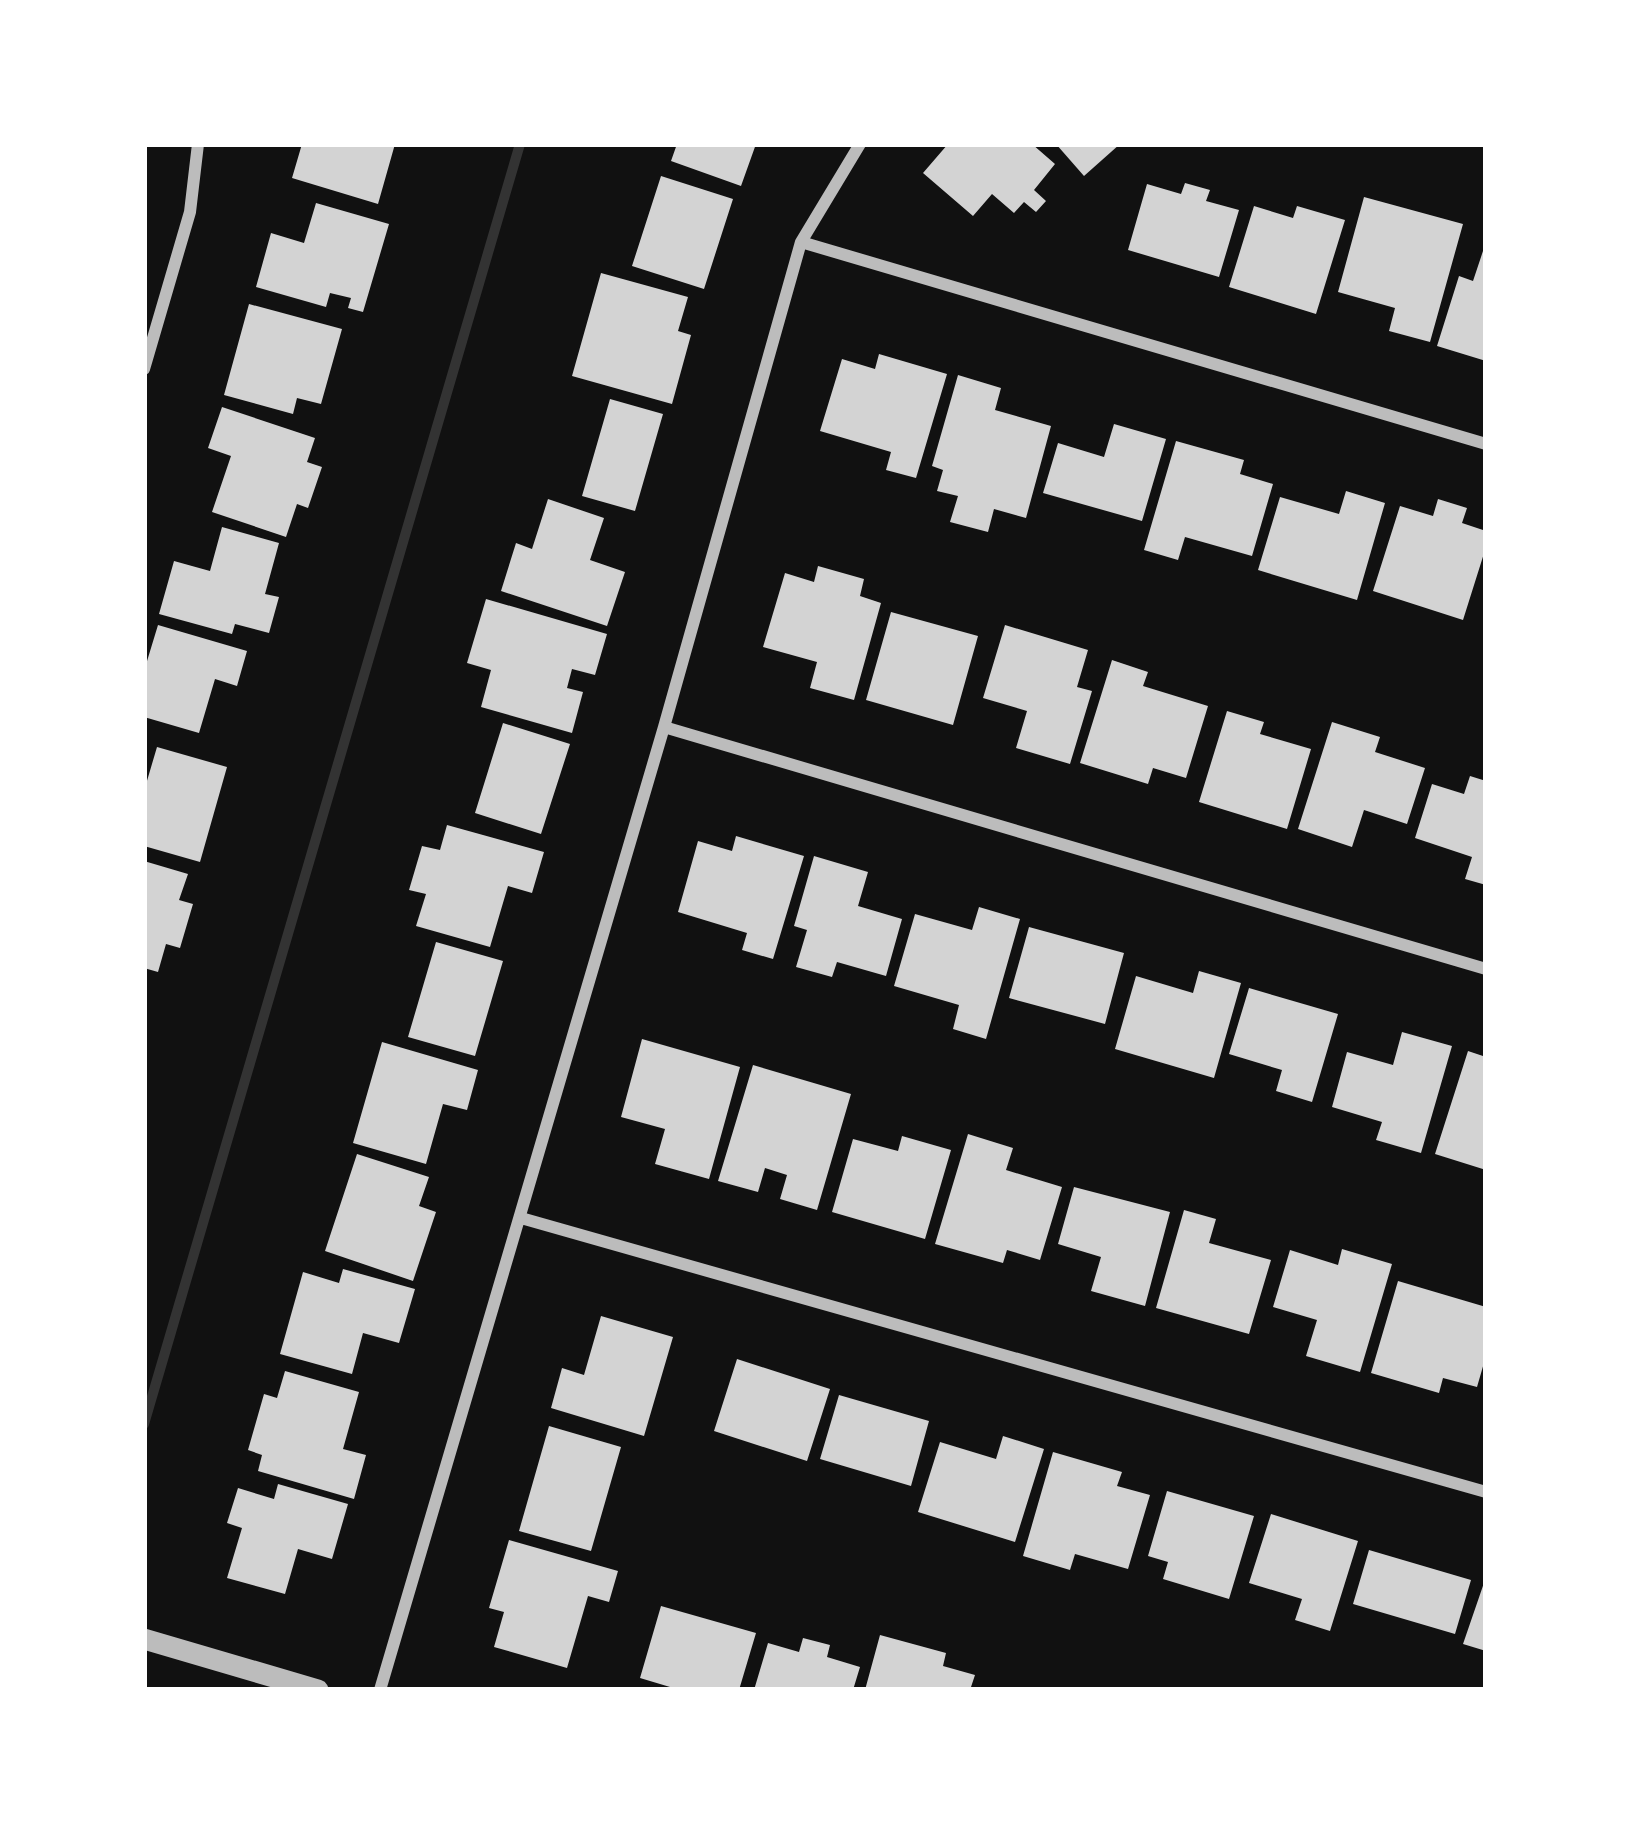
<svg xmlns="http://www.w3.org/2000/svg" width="1630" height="1834" viewBox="0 0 1630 1834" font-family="'Fira Sans Condensed',sans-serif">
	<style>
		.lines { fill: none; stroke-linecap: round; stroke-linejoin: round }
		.stream { stroke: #333; stroke-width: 10 }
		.building { fill: #d3d3d3 }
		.minor { stroke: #bcbcbc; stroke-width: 12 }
		.tertiary { stroke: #bcbcbc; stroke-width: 21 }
	</style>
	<rect width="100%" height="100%" fill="#111"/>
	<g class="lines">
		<path class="stream" d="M144 1424 520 144"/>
	</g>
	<path class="building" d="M302 144H395L378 204 292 178Z
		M677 144H756L741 186 671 161Z
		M948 144H1032L1055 164 1034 190 1046 201 1036 212 1024 202 1014 213 992 194 973 216 923 173Z
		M1056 144H1120L1084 176Z
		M661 176 733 199 704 289 632 266Z
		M1185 183 1210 190 1206 201 1239 210 1219 277 1128 250 1147 184 1181 194Z
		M1364 197 1463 224 1430 342 1389 331 1395 308 1338 292Z
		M316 203 389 224 363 312 348 308 351 298 330 293 326 307 256 287 271 233 304 243Z
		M1254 206 1293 218 1297 206 1345 220 1316 314 1229 287Z
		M1486 242V361L1437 346 1459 276 1473 281Z
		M601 273 688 297 678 331 691 335 672 404 572 376Z
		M249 304 342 329 321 404 297 398 293 414 224 395Z
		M879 354 947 374 916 478 886 470 891 452 820 431 842 359 875 369Z
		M958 375 1001 388 995 410 1051 426 1026 518 994 509 988 532 950 522 958 496 937 491 943 470 932 466Z
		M610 399 663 414 635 511 582 496Z
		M222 407 315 438 307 462 322 467 308 508 297 504 286 537 212 512 231 456 208 448Z
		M1114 424 1166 439 1142 521 1043 493 1058 443 1104 457Z
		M1176 441 1244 460 1240 474 1273 484 1252 556 1185 537 1178 560 1144 550Z
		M1346 491 1385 503 1357 600 1258 570 1280 497 1339 514Z
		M548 499 604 518 590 560 625 572 607 626 501 591 516 543 532 549Z
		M1438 499 1467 508 1462 523 1486 531V547L1463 620 1373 591 1400 506 1433 516Z
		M222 527 279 543 265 594 279 597 269 633 235 624 232 634 159 614 174 561 210 571Z
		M818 566 864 579 860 596 881 603 854 700 810 688 817 662 763 647 785 573 814 582Z
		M486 599 607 634 595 675 572 669 567 688 583 692 572 733 481 707 491 670 467 663Z
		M891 612 978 636 953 725 866 700Z
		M158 625 247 651 237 686 215 679 199 733 144 717V671Z
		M1005 625 1088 650 1077 687 1092 691 1070 764 1016 748 1027 711 983 698Z
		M1112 660 1148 672 1143 686 1208 706 1186 778 1153 768 1148 784 1080 763Z
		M1227 711 1264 722 1260 734 1311 749 1287 829 1199 802Z
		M1332 722 1380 737 1375 752 1425 768 1407 824 1364 810 1352 847 1298 829Z
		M503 723 570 744 541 834 475 813Z
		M157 747 227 767 200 862 144 846V791Z
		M1470 776 1486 781V885L1465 879 1472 857 1415 838 1432 784 1464 794Z
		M447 825 544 852 532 893 508 886 490 947 416 926 426 894 409 890 422 846 440 850Z
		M736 836 804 856 773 959 742 950 747 933 678 912 698 841 732 851Z
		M814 856 868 872 858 906 902 919 886 976 837 962 832 977 796 967 807 930 794 926Z
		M144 861 188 874 179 900 193 904 180 948 166 944 158 972 144 968Z
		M979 907 1020 919 986 1039 953 1029 959 1005 894 986 915 914 972 930Z
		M1029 927 1124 953 1105 1024 1009 998Z
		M436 942 503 961 475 1056 408 1037Z
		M1199 971 1241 983 1214 1078 1115 1049 1136 976 1193 993Z
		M1249 988 1338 1014 1312 1102 1276 1091 1282 1070 1229 1054Z
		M1402 1032 1452 1046 1421 1153 1376 1140 1382 1122 1332 1107 1347 1052 1393 1065Z
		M642 1039 740 1067 709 1179 655 1164 665 1129 621 1117Z
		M382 1042 478 1070 467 1110 443 1104 426 1164 353 1143Z
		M1468 1051 1486 1057V1170L1435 1154Z
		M753 1065 851 1094 817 1210 780 1199 787 1175 765 1168 758 1192 718 1181Z
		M968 1134 1013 1148 1006 1170 1062 1187 1040 1260 1007 1250 1003 1263 935 1244Z
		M902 1136 951 1150 925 1239 832 1212 853 1139 898 1151Z
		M357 1154 429 1177 419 1206 436 1212 413 1281 325 1251Z
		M1074 1187 1170 1212 1145 1306 1091 1291 1101 1257 1058 1244Z
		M1184 1210 1216 1219 1209 1243 1271 1260 1249 1334 1156 1308Z
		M1342 1249 1392 1264 1360 1372 1306 1356 1317 1320 1273 1307 1290 1250 1338 1265Z
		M343 1269 415 1289 399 1343 363 1333 352 1374 280 1354 303 1272 339 1283Z
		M1398 1281 1486 1307V1356L1477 1387 1443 1378 1439 1393 1371 1373Z
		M601 1316 673 1337 644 1436 551 1408 562 1368 584 1375Z
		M737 1359 830 1389 807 1461 714 1431Z
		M285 1371 359 1392 343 1449 366 1455 354 1499 258 1471 262 1455 248 1450 264 1394 277 1398Z
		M839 1395 929 1421 911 1486 820 1459Z
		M549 1426 621 1447 591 1551 519 1531Z
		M1003 1436 1044 1449 1015 1542 918 1512 940 1442 996 1459Z
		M1053 1452 1122 1472 1117 1486 1150 1495 1128 1569 1075 1554 1070 1570 1023 1556Z
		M278 1484 348 1504 332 1559 298 1549 285 1594 227 1578 242 1528 227 1523 238 1488 274 1499Z
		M1167 1491 1254 1516 1229 1599 1163 1579 1168 1562 1148 1556Z
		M1271 1514 1358 1541 1330 1631 1295 1620 1302 1599 1249 1583Z
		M509 1540 618 1571 609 1602 588 1596 567 1668 494 1647 504 1612 489 1608Z
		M1369 1550 1471 1580 1455 1634 1353 1604Z
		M1486 1577V1651L1463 1644Z
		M661 1606 756 1633 739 1690H680L640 1678Z
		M880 1635 946 1653 943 1666 975 1675 970 1690H865Z
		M803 1638 830 1645 827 1657 860 1667 853 1690H754L768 1643 799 1652Z"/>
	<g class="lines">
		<path class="minor" d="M801 242 1486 444
			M144 369 190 212 198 144
			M664 727 1486 969
			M521 1218 1486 1492
			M380 1690 664 727 801 242 860 144"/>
		<path class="tertiary" d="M144 1639 318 1690"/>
	</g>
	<rect width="1630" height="1834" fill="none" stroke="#ffffff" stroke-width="294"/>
</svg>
